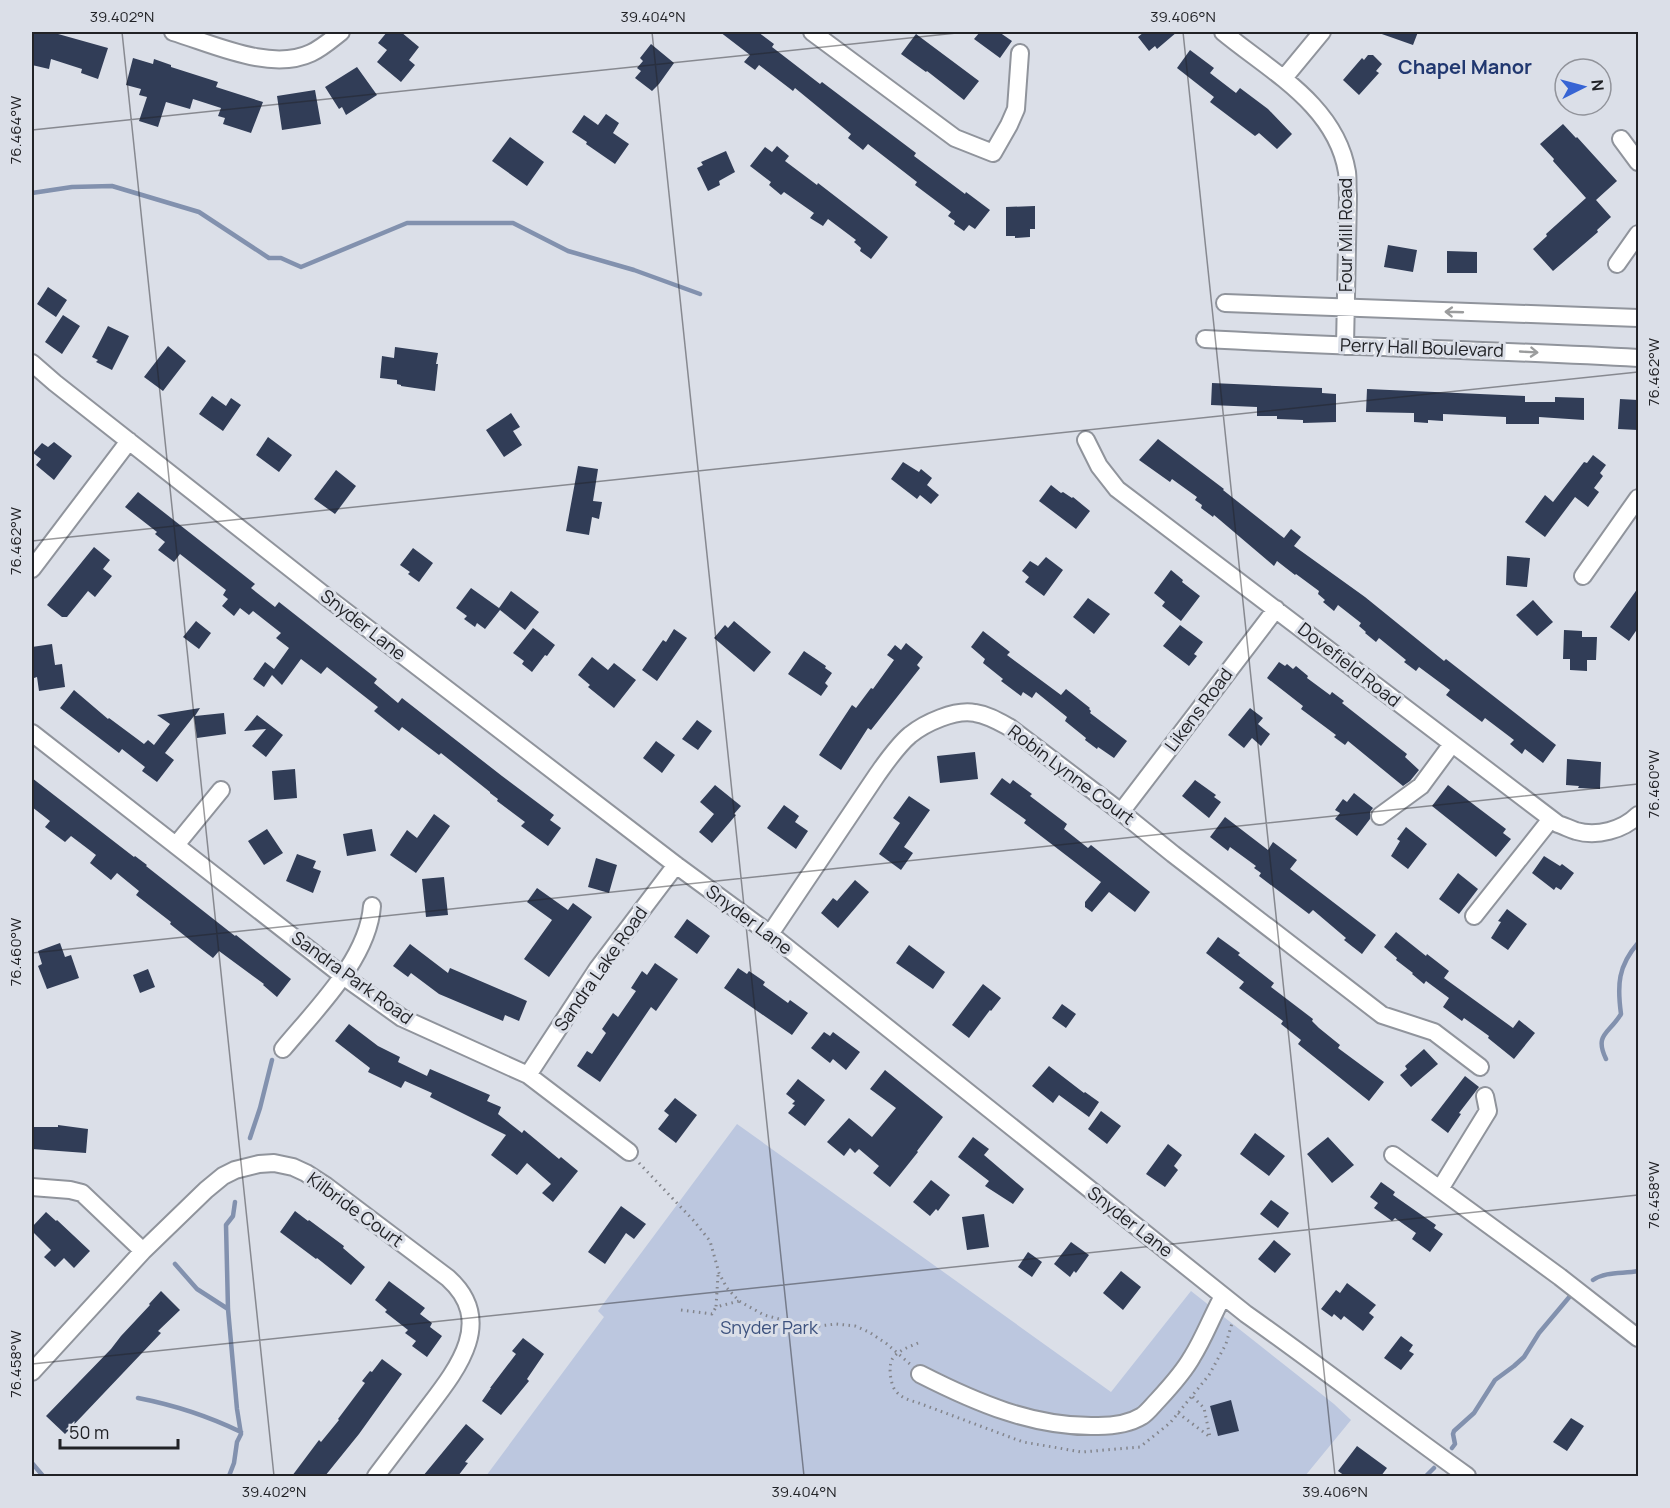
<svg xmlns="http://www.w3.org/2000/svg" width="1670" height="1508" viewBox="0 0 1670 1508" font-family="Manrope,sans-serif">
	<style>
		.green { fill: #bcc7df }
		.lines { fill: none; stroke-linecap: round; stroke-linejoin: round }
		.stream { stroke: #8291ae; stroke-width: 4.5 }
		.building { fill: #313d57 }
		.minor-casing { stroke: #90949c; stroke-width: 20 }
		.path { stroke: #83858c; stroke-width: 3; stroke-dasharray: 1.5 4.5; stroke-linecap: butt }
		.minor { stroke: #fff; stroke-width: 16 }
		.oneway { stroke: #9b9c9d }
		.ticks { fill: none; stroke: #212226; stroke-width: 1.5; stroke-opacity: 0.45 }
		.labels { text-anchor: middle; stroke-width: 6; stroke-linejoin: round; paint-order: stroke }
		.street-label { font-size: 18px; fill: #212226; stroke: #dbdfe8 }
		.park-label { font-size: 18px; fill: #3d527e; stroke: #dbdfe8 }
		.neighbourhood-label { font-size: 20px; font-weight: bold; fill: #213870; stroke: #dbdfe8 }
		.neatline { fill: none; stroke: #212226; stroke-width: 2 }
		.ticks-label { font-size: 15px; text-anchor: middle; fill: #212226 }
	</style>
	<rect width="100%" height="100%" fill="#dbdfe8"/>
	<path class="green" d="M737 1124 1111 1392 1191 1291 1334 1404 1351 1420 1305 1476H486L604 1317 598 1311Z"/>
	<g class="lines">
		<path class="stream" d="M32 193 72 187 112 186 199 212 269 258H281L301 267 407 223H513L568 251 634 270 700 294
			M1606 1059C1594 1034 1609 1034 1621 1014 1617 985 1618 966 1638 943
			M250 1138 260 1108 272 1060
			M175 1264 197 1289 228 1309
			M1593 1280C1606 1271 1623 1274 1638 1271
			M138 1398C174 1405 208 1416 241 1432
			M1452 1448 1455 1444 1453 1434 1454 1431 1474 1413 1495 1380 1514 1366 1524 1357 1539 1333 1571 1295
			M32 1463 43 1476
			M229 1476 234 1463 237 1442 241 1434 237 1409 228 1309 226 1225 233 1216 235 1202
			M1426 1476 1434 1468"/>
	</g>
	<path class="building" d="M32 32H51L108 48 98 79 81 73 82 69 51 59 49 69 32 65Z
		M387 32H401L419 47 409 60 415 65 401 82 377 62 387 50 378 43Z
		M720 32H758L774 44 772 47 820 84 822 82 916 153 914 156 965 194 966 192 990 210 975 229 969 225 964 231 954 224 955 221 948 216 951 212 915 185 917 182 868 144 863 150 848 138 851 134 795 88 793 91 759 65 755 70 744 62 750 55Z
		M980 32H999L1012 41 1000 58 974 39Z
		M1144 32H1177L1157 49 1155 46 1149 51 1138 37Z
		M1379 32H1418L1413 45 1379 33Z
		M916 34 979 81 964 100 927 71 926 72 901 54Z
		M651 44 674 63 659 84 652 91 635 78 641 71 637 68 643 61 640 58Z
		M1190 50 1214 68 1210 73 1236 93 1240 88 1268 109 1292 134 1277 149 1259 133 1255 136 1210 102 1214 97 1177 68Z
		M1368 55H1373L1382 64 1376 71 1379 73 1359 95 1343 80 1362 58 1364 60Z
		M133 58 153 64 154 59 171 65V67L218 82 216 87 263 102 251 133 223 124 225 118 218 116 221 108 193 99 190 109 166 102 158 127 139 121 147 97 139 95 141 89 126 85Z
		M357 67 377 95 346 115 342 107 339 109 325 87Z
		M315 90 321 124 282 130 277 96Z
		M606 114 619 123 613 133 629 144 615 164 586 144 587 142 572 132 584 115 598 125Z
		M1563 124 1576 138 1577 137 1617 181 1596 200 1611 217 1597 230 1598 232 1553 271 1533 249 1547 236 1546 234 1586 198 1553 161 1554 159 1540 144Z
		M510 137 544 162 527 186 492 161Z
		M777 146 789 156 785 161 817 185 818 183 888 237 871 259 860 251 861 248 854 242 856 240 828 219 823 226 810 218 814 213 784 192 781 195 769 185 771 182 750 166 765 147 772 152Z
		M726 151 735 172 719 181 720 185 708 191 697 168 703 165 701 162Z
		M1035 206V229H1030V237L1015 238V236H1006V207Z
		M1388 245 1417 250 1413 272 1384 267Z
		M1447 251 1477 252V273H1447Z
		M48 287 67 300 56 317 37 304Z
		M63 315 80 326 62 354 45 342Z
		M108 326 129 336 112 370 96 362 98 360 92 357Z
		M168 346 186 361 163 391 144 377Z
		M395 347 438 353 436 364H438L435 391 401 386V385L397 384V380L380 378 382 356 394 358Z
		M1212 383 1322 388V393L1336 394V422L1303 423V420L1277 419V416H1257V407L1211 405Z
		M1367 389 1525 396V402H1555V397L1584 398V420L1539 417V424H1506V417L1443 414V421L1428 420V423L1414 422V413L1366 412Z
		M212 396 226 406 231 398 241 405 223 431 199 414Z
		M1620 399 1638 400V430L1618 429Z
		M511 413 520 427 513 431 522 445 504 457 486 430Z
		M268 437 292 455 279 472 256 455Z
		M1158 439 1224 489 1223 490 1280 535 1284 538 1291 529 1301 537 1294 546 1365 597 1444 661 1446 659 1556 745 1543 763 1525 749 1522 754 1510 744 1514 740 1485 718 1482 722 1446 695 1450 690 1419 667 1416 671 1404 662 1406 660 1379 638 1376 642 1365 633 1366 632 1359 626 1361 623 1338 605 1334 611 1323 602 1325 600 1318 594 1319 591 1296 574 1295 575 1277 561 1274 566 1214 515 1213 517 1201 508 1202 505 1195 500 1197 497 1172 479 1170 482 1139 460Z
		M54 442 72 456 54 480 36 465 41 459 33 453 42 443 48 447Z
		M1593 455 1606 465 1600 473 1603 476 1594 488 1599 492 1588 507 1575 497 1545 537 1525 522 1545 495 1553 502 1584 462 1587 463Z
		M903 462 919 472 921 469 932 478 927 485 939 495 931 504 920 495 917 499 891 479Z
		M578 466 598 469 593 501 602 502 599 519 592 517 589 535 566 531Z
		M336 470 356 486 335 514 314 499Z
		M1051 485 1061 493 1063 492 1072 498 1073 497 1090 511 1076 529 1039 501Z
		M138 492 255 584 251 588 275 607 279 602 377 679 374 683 398 703 402 698 502 776 554 815 550 820 561 828 548 846 521 826 525 822 497 801 498 799 490 793V792L441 753 439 755 402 727 399 731 374 711 378 707 327 667 321 674 301 659 282 685 272 675 264 687 253 679 265 662 274 669 289 648 276 638 281 633 253 611 249 615 240 608 234 616 222 606 228 599 223 595 226 590 180 554 174 562 158 550 165 542 155 534 157 532 125 507Z
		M94 547 110 560 103 569 112 576 95 597 88 591 67 617H62L47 605Z
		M413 548 433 563 419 582 408 574 410 572 400 565Z
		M1507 556 1530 558 1527 587 1506 585Z
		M1046 557 1063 570 1044 596 1025 582 1029 577 1022 571 1030 561 1038 566Z
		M1171 570 1183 580 1182 582 1200 596 1181 621 1162 606 1165 602 1154 593Z
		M471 588 499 608 511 591 539 612 525 630 500 610 485 629 477 623 475 627 464 619 467 616 456 608Z
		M1638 588V628L1629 641 1610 627Z
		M1088 598 1110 614 1094 634 1073 617Z
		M1533 600 1553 622 1537 636 1516 615Z
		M196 621 211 633 199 649 183 637Z
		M734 621 771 652 754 672 714 638 725 625 728 628Z
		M1180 625 1203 642 1194 654 1197 656 1189 666 1163 646Z
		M533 628 555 645 547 656 545 655 532 672 522 664 524 661 513 653Z
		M674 629 687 638 657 681 642 670 663 640 666 642Z
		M1564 630 1582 631V637H1597L1596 660H1587V671L1570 670V659H1563Z
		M983 631 1010 652 1007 655 1061 695 1066 689 1090 708 1089 709 1091 711 1090 713 1127 741 1114 758 1098 747 1097 749 1085 740 1086 738 1065 721 1067 717 1036 692 1032 698 1023 692 1021 696 1001 681 1003 679 983 663 985 659 971 647Z
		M906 643 923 657 917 665 920 668 871 730 868 728 841 770 819 755 852 705 856 708 871 688 873 689 894 660 887 655 895 645 901 650Z
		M52 644 55 665 62 664 65 687 39 691 37 677 34 678 32 661V647Z
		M804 651 826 666 825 668 832 673 825 683 828 686 821 696 788 674Z
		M592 657 608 670 614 663 636 680 614 708 588 687 590 685 578 675Z
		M1279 662 1285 666 1287 664 1293 669 1296 666 1308 676 1307 678 1330 695 1332 692 1344 701 1342 703 1407 754 1405 757 1419 770 1410 781 1403 786 1348 741 1345 745 1334 737 1336 735 1301 709 1303 706 1267 678Z
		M74 690 108 719 109 718 144 744 148 740 154 745 170 724 157 715 200 708 195 716 224 713 226 734 197 738 194 716 165 753 174 760 157 782 142 771 145 767 122 749 119 753 60 708Z
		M1250 708 1263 718 1258 724 1270 734 1261 746 1252 738 1244 748 1228 735Z
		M257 715 283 735 266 757 252 746 266 729 244 731Z
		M697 720 712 731 698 750 682 739Z
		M656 741 675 755 662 773 643 758Z
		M975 752 978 779 940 783 937 756Z
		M1567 759 1601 762 1600 789 1578 788 1579 786 1566 785Z
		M295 769 297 798 274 800 272 771Z
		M32 778 134 857 135 856 147 865 146 866 235 936 236 935 291 979 277 997 263 985 264 984 219 951 213 958 200 948 170 924 171 922 136 895 139 891 117 873 111 880 90 863 96 855 71 836 65 842 45 827 50 821 32 807Z
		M1002 778 1010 784 1013 780 1032 794 1030 796 1067 824 1064 829 1088 848 1091 845 1150 892 1135 912 1109 892 1092 912 1085 907V902L1101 882 1024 823 1026 820 990 794Z
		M1195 780 1216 795 1214 797 1221 802 1209 818 1182 796Z
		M715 785 741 806 734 814 736 815 712 843 699 832 714 814 700 802Z
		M1448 785 1506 829 1503 833 1511 839 1496 857 1432 806Z
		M1354 793 1373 808 1370 812V819L1357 836 1335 819 1340 813 1335 810 1343 799 1347 802Z
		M909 796 930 810 904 847 913 853 901 870 879 854 900 823 893 818Z
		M784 805 799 816 795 822 808 831 796 849 767 828Z
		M434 814 450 826 416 873 390 855 407 830 417 838Z
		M1225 817 1268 850 1273 842 1297 860 1290 869 1376 935 1362 954 1344 940 1346 938 1313 910 1309 914 1259 876 1261 873 1254 868 1256 866 1230 847 1228 851 1210 837Z
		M1406 827 1427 844 1408 869 1391 856 1400 841 1397 839Z
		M267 829 283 853 264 865 248 841Z
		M372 829 376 851 347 856 343 834Z
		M297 854 316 861 313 868 321 871 313 893 286 881Z
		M1544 856 1560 866 1562 864 1574 873 1561 890 1556 887 1554 890 1532 873Z
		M596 858 617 865 609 893 588 887Z
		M1458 873 1478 889 1459 914 1439 899Z
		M444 877 448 915 426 917 422 879Z
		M855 880 869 892 838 928 821 913 833 898 837 901Z
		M537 888 568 910 573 903 592 917 549 977 524 959 552 920 527 902Z
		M1507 909 1527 924 1508 950 1491 938 1501 922 1498 921Z
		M687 919 710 936 697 954 674 937Z
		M1396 932 1426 956 1427 954 1449 971 1444 978 1513 1028 1519 1020 1535 1033 1514 1059 1488 1038 1489 1036 1464 1018 1462 1021 1443 1007 1449 998 1426 981 1424 984 1412 974 1413 973 1396 960 1397 958 1384 947Z
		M1218 937 1240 953 1238 955 1274 983 1271 987 1313 1019 1312 1021 1319 1028 1340 1045 1338 1048 1384 1082 1369 1101 1298 1044 1301 1040 1281 1024 1283 1021 1239 988 1244 982 1206 953Z
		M60 943 65 957 71 955 79 978 47 989 38 966 42 964 38 951Z
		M410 944 448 973 450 968 527 1001 519 1021 505 1015 503 1021 439 994 411 973 408 977 393 966Z
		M909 945 945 972 933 989 896 963Z
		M655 963 678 979 656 1011 651 1007 600 1082 577 1066 587 1051 592 1054 606 1033 602 1029 613 1013 618 1017 636 991 631 988 642 971 647 975Z
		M738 968 747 974 749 971 765 982 763 985 788 1003 790 1000 808 1013 792 1035 724 988Z
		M148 969 155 987 140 993 133 975Z
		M983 984 1001 998 991 1011 990 1010 969 1038 952 1025Z
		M1062 1004 1076 1014 1066 1028 1052 1018Z
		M349 1024 378 1046 400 1057 398 1062 427 1076 430 1069 490 1095 487 1101 501 1107 498 1114 522 1133 524 1130 559 1159 561 1157 578 1171 553 1202 542 1193 551 1184 527 1163 517 1175 491 1155 506 1135 430 1097 432 1093 405 1081 401 1088 368 1072 370 1068 335 1041Z
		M824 1032 830 1036 833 1032 860 1052 846 1070 833 1059 830 1063 811 1048Z
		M1424 1049 1438 1064 1411 1087 1400 1075 1407 1069 1405 1066Z
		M1049 1066 1084 1093 1085 1092 1099 1102 1089 1117 1059 1095 1053 1103 1032 1086Z
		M885 1070 943 1117 917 1151 918 1152 890 1187 873 1173 879 1166 859 1149 855 1153 850 1148 844 1156 827 1142 849 1118 872 1137 896 1108 870 1089Z
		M1465 1076 1479 1087 1459 1113 1461 1114 1448 1133 1431 1120Z
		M798 1079 825 1100 805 1126 788 1113 795 1105 792 1104 795 1101 786 1094Z
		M675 1098 697 1115 676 1143 658 1129 669 1115 664 1111Z
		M1101 1111 1121 1126 1107 1144 1088 1129Z
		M58 1125 88 1129 86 1153 32 1149V1127H58Z
		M1255 1133 1285 1156 1269 1176 1240 1154Z
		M973 1137 989 1149 984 1155 1024 1189 1013 1204 985 1186 989 1181 958 1157Z
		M1328 1137 1354 1165 1332 1183 1307 1154Z
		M1168 1144 1182 1155 1174 1166 1178 1170 1165 1187 1146 1174Z
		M931 1180 950 1195 938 1211 936 1209 930 1216 913 1202Z
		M1381 1182 1395 1192 1393 1195 1436 1225 1434 1228 1443 1234 1430 1252 1412 1239 1416 1233 1395 1218 1392 1221 1374 1208 1378 1203 1370 1197Z
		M1271 1200 1289 1213 1278 1228 1260 1214Z
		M621 1206 646 1224 634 1239 626 1233 605 1264 588 1252Z
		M295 1211 308 1221 309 1220 344 1246 343 1248 365 1267 351 1285 317 1258 316 1259 280 1232Z
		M46 1212 56 1221 57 1220 90 1251 74 1268 64 1258 55 1267 44 1257 51 1250 32 1231V1227Z
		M984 1214 989 1247 967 1250 962 1217Z
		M1274 1240 1291 1254 1275 1273 1258 1259Z
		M1071 1242 1089 1255 1076 1273 1074 1271 1070 1277 1054 1264Z
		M1028 1252 1042 1262 1032 1277 1018 1267Z
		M1121 1271 1141 1287 1123 1310 1103 1293Z
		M389 1281 425 1308 420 1314 432 1323 430 1327 442 1336 427 1357 412 1346 416 1341 405 1333 408 1330 385 1312 387 1310 375 1300Z
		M1347 1283 1376 1305 1369 1313 1374 1317 1363 1331 1344 1316 1341 1320 1334 1314 1332 1317 1321 1309 1336 1290 1340 1293Z
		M161 1291 180 1310 158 1331 161 1333 65 1434 46 1416 111 1349 121 1336 150 1305 149 1304Z
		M1401 1336 1413 1345 1409 1351 1414 1354 1401 1370 1384 1358Z
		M523 1338 544 1354 527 1379 529 1381 501 1415 482 1401 491 1388H490L516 1354 512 1351Z
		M382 1359 402 1374 359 1434 325 1476H292L319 1440 321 1442 339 1420 338 1419 365 1383 362 1381 370 1371 372 1372Z
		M1231 1400 1239 1431 1218 1436 1210 1406Z
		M1571 1418 1584 1426 1567 1451 1553 1442Z
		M466 1424 484 1439 465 1462 468 1463 458 1476H423Z
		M1357 1446 1387 1468 1381 1476H1345L1338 1471Z"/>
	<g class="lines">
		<defs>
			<path id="minor" d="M173 32C213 44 271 72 311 53 322 48 332 39 341 32
				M812 32 955 138 993 153 1009 125 1016 109 1020 53
				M1223 32C1270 71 1336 105 1347 172 1348 179 1347 187 1348 195L1345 346
				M1284 78 1322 32
				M1621 139 1638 162
				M1617 264 1638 234
				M1225 303 1638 318
				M1205 339C1349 347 1494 350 1638 358
				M32 363 55 383 328 598 676 865 770 934 1246 1314C1321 1367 1393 1423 1467 1476
				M1086 440 1099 466 1117 489 1558 824C1564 826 1570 829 1576 831 1597 837 1623 830 1638 815
				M32 569 129 441
				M1583 576 1638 498
				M32 733 343 976 402 1018 528 1075 629 1152
				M1121 812 1276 609
				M1380 816 1421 786 1452 744
				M176 845 221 790
				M1474 916 1551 819
				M770 934 877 775C887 761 897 746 910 735 925 723 955 709 975 713 988 715 998 721 1009 727L1121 812 1173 854 1382 1015 1434 1032 1480 1067
				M283 1049C316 1009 368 959 372 906
				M528 1075 598 968 676 865
				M1393 1155 1560 1277 1638 1338
				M32 1187 70 1190 82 1193 143 1251
				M1440 1189 1488 1111 1485 1096
				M32 1372 143 1251 206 1190 223 1176 235 1170 259 1164 274 1163 293 1167 306 1173 326 1186 448 1278C498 1323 454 1373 423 1414 407 1435 391 1456 376 1476
				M920 1374C975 1402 1034 1428 1098 1426 1113 1426 1129 1424 1142 1416 1148 1412 1153 1405 1158 1400 1170 1387 1183 1373 1192 1357 1204 1338 1212 1316 1223 1296"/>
		</defs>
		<use href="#minor" class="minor-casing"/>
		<path class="path" d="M639 1163 694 1221 710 1241 719 1273 727 1288 739 1301 764 1315 791 1322 819 1326 836 1324 855 1326 869 1332 887 1344 910 1364
			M718 1275 716 1307 739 1301
			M681 1310 712 1314 716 1307
			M918 1343C909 1347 899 1350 893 1358 888 1364 890 1383 895 1390 900 1397 908 1400 916 1402L1023 1442 1082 1452 1140 1447 1170 1423 1209 1375 1226 1344 1232 1323
			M1178 1413 1210 1437 1204 1408 1192 1396"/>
		<use href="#minor" class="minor"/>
	</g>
	<defs><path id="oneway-shaft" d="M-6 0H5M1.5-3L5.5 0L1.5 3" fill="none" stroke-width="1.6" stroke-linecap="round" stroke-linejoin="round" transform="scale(1.5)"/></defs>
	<g class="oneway">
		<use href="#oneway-shaft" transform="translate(1454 312) rotate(-178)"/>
		<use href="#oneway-shaft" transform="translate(1529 352) rotate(3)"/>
	</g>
	<path class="ticks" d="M122 32 274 1476M652 32 804 1476M1183 32 1335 1476M32 130 966 32M32 541 1638 372M32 953 1638 784M32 1364 1638 1195"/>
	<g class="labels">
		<g class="street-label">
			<text transform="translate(1346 235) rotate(-90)" y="6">Four Mill Road</text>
			<text transform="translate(1422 348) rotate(2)" y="6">Perry Hall Boulevard</text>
			<text transform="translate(363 625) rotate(38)" y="6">Snyder Lane</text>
			<text transform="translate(1349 665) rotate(38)" y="6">Dovefield Road</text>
			<text transform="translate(1199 710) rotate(-53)" y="6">Likens Road</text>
			<text transform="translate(1071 775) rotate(37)" y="6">Robin Lynne Court</text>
			<text transform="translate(749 920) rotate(37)" y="6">Snyder Lane</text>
			<text transform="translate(601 969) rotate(-55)" y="6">Sandra Lake Road</text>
			<text transform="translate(352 978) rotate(36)" y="6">Sandra Park Road</text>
			<text transform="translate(355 1210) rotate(36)" y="6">Kilbride Court</text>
			<text transform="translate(1130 1222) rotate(38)" y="6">Snyder Lane</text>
		</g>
		<g class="park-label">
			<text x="769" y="1334">Snyder Park</text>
		</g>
		<g class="neighbourhood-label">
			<text x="1465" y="74">Chapel Manor</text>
		</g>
	</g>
	<rect width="1670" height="1508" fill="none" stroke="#dbdfe8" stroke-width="66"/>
	<g transform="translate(1583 87) rotate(84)"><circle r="28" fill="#dbdfe8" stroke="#91939a" stroke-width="1.5"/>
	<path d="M0-4.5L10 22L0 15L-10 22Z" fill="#3764d4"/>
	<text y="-9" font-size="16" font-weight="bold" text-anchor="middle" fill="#212226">N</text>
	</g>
	<path d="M60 1439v9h118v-9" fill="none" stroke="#212226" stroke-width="3"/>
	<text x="69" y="1439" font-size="18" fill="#212226" stroke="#dbdfe8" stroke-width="4.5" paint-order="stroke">50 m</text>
	<rect x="33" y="33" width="1604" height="1442" class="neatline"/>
	<g class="ticks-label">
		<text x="122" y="22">39.402°N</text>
		<text x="653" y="22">39.404°N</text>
		<text x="1183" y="22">39.406°N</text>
		<text transform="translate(16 130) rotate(-90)" y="5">76.464°W</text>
		<text transform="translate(1654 372) rotate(-90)" y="5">76.462°W</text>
		<text transform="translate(16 541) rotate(-90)" y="5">76.462°W</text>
		<text transform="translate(1654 784) rotate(-90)" y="5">76.460°W</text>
		<text transform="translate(16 952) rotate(-90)" y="5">76.460°W</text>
		<text transform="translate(1654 1195) rotate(-90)" y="5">76.458°W</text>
		<text transform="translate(16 1364) rotate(-90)" y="5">76.458°W</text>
		<text x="274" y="1497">39.402°N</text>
		<text x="804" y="1497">39.404°N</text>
		<text x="1335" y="1497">39.406°N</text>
	</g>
</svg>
